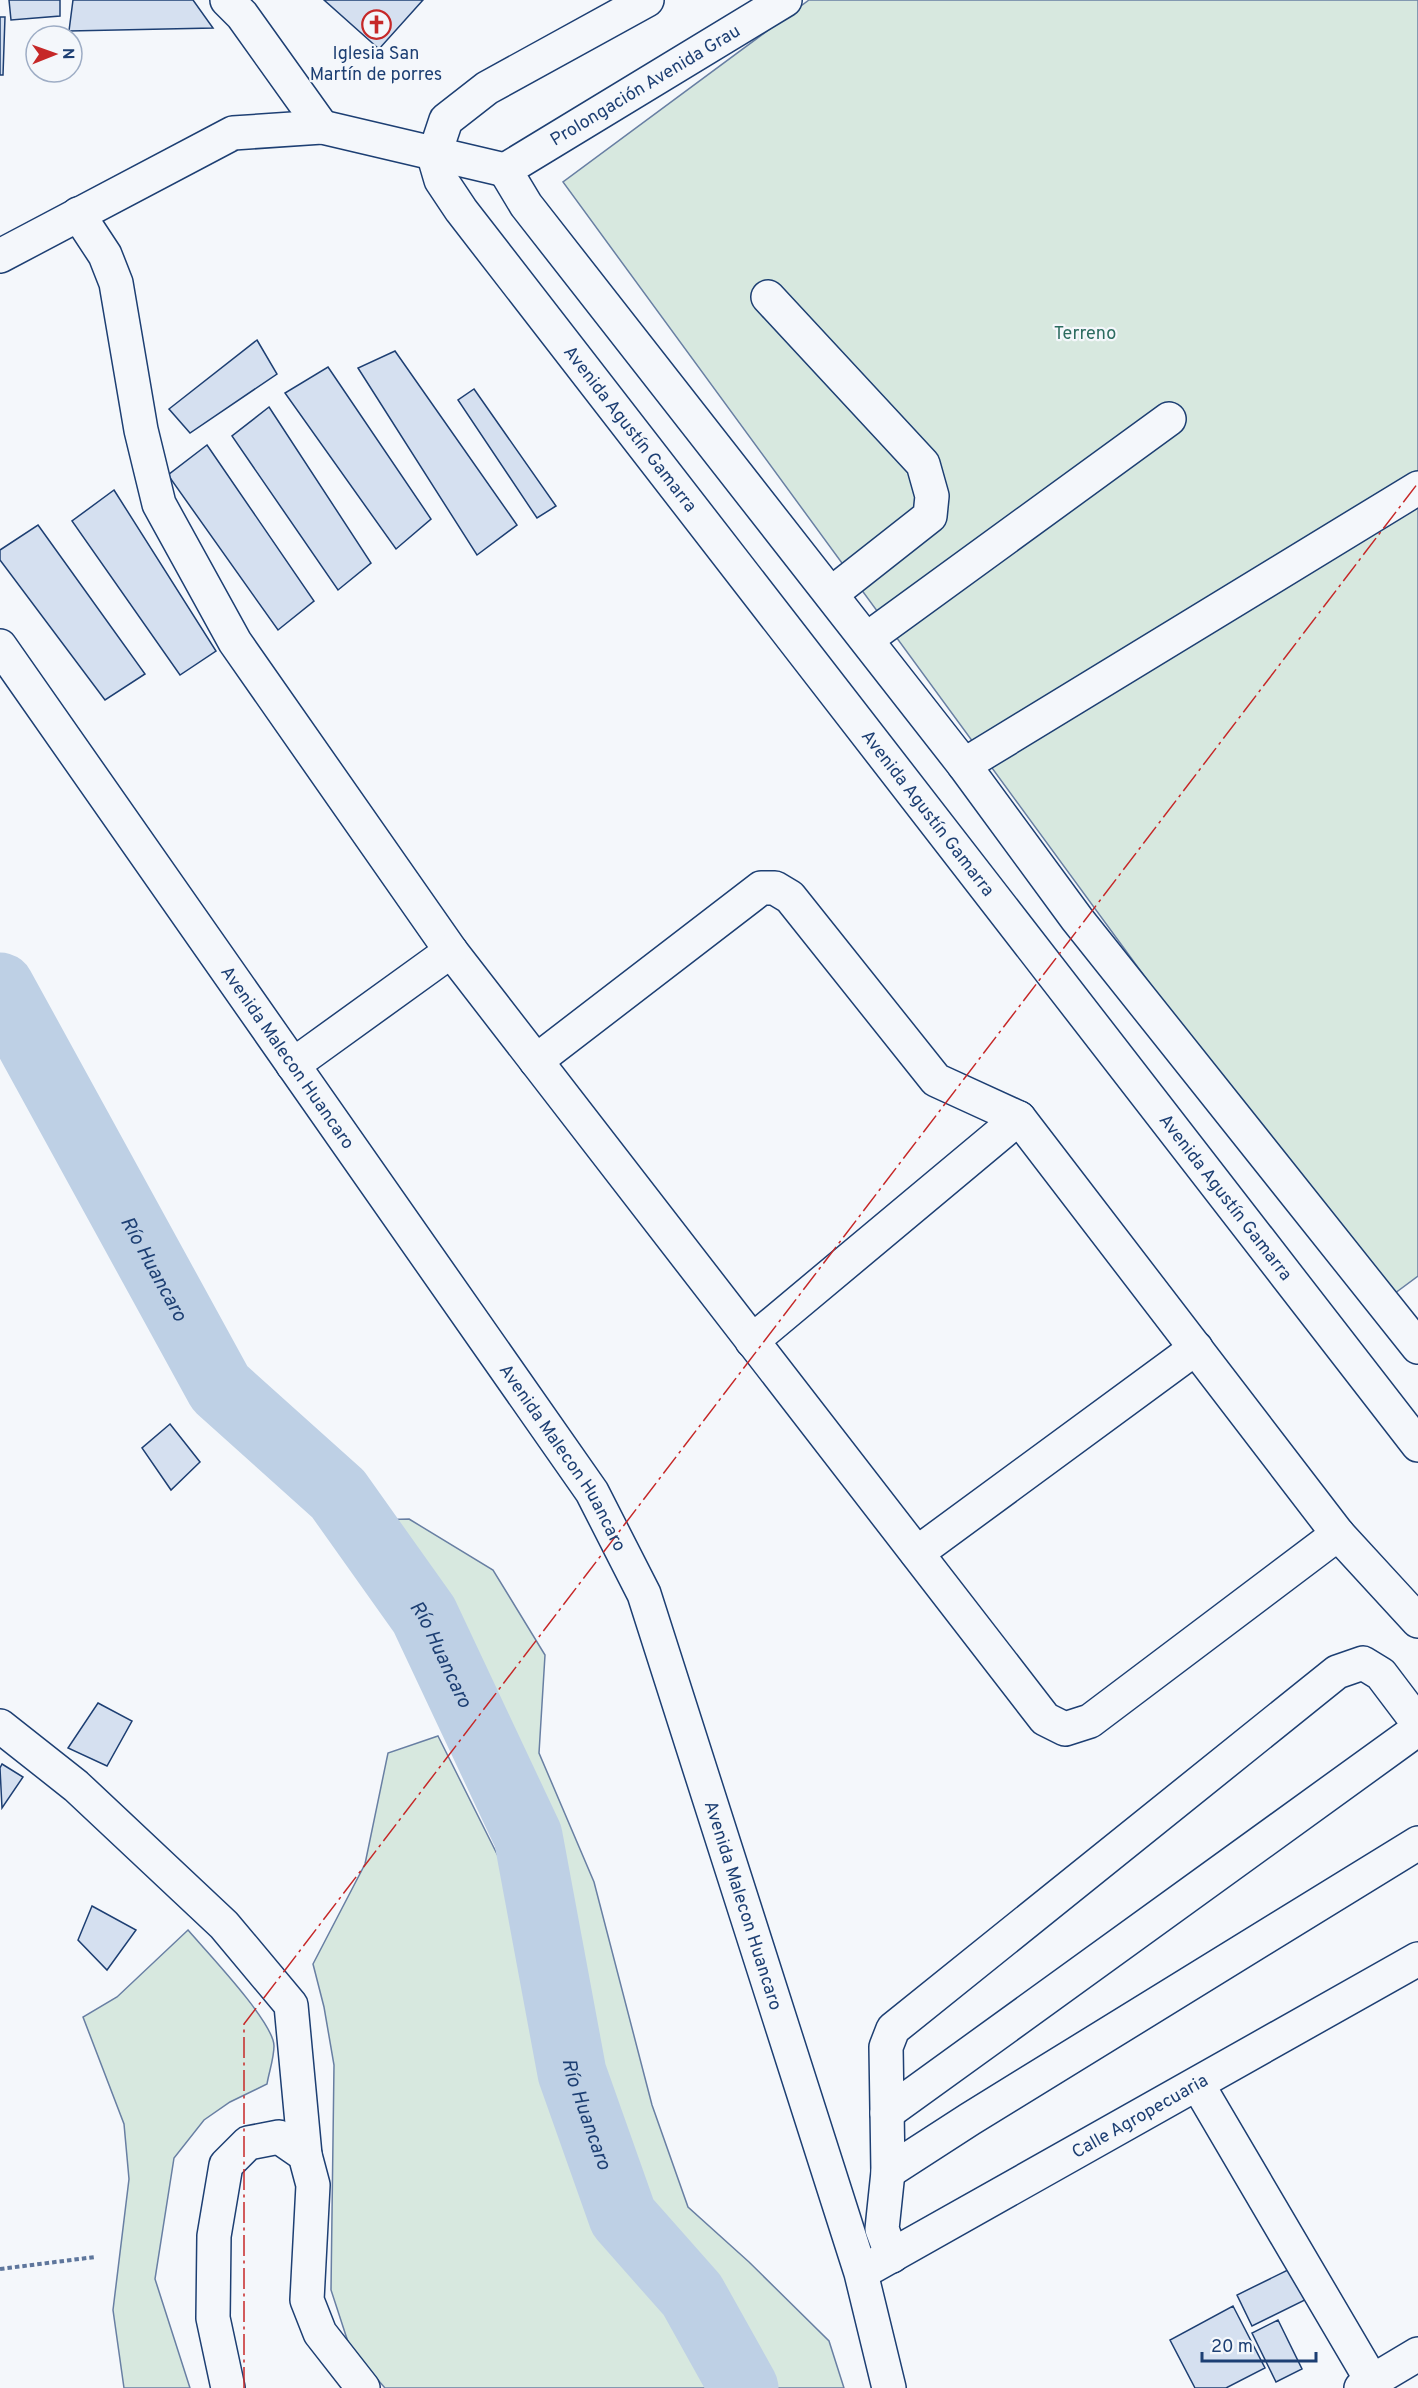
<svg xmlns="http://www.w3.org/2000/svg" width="1418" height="2388" viewBox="0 0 1418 2388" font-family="Overpass,sans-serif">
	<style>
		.green { fill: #d7e8df; stroke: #687fa3; stroke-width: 1.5 }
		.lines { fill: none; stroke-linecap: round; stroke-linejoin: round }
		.river { stroke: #bed0e5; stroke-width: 69 }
		.building { fill: #d5e0f0; stroke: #1d3f73; stroke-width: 1.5 }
		.minor-casing { stroke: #1d3f73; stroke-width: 36 }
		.major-casing { stroke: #1d3f73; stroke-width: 36 }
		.highway-casing { stroke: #1d3f73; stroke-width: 36 }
		.path { stroke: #5e769c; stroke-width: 4; stroke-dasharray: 4.5 3; stroke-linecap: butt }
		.minor { stroke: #f4f7fb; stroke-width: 33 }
		.major { stroke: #f4f7fb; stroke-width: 33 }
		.highway { stroke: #f4f7fb; stroke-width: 33 }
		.power { stroke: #c62828; stroke-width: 1.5; stroke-dasharray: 21 4.5 3 4.5; stroke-linecap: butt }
		.labels { text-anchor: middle; stroke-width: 4.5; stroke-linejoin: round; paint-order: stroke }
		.poi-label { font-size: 18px; fill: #1d3f73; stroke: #f4f7fb }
		.street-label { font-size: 18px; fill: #1d3f73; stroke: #f4f7fb }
		.park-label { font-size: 18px; fill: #2c6c60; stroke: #f4f7fb }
		.water-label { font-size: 20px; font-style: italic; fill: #1d3f73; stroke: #f4f7fb }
	</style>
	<rect width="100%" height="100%" fill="#f4f7fb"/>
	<path class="green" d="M809 0H1418V1276L1383 1302 563 182Z
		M409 1519 493 1570 545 1655 539 1753 594 1882 652 2105 688 2207 749 2262 829 2341 844 2388H762L754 2352 711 2293 642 2213 593 2098 532 1792 443 1608 375 1520Z
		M438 1736 499 1858 561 2138 590 2217 665 2303 722 2388H385L350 2348 331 2290 334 2065 324 2007 313 1964 365 1864 388 1753Z
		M188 1930C205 1950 274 2022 274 2046 274 2058 269 2072 267 2084L230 2102 204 2120 174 2158 155 2279 190 2388H124L113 2310 129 2179 124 2124 83 2017 117 1997Z"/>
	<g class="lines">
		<path class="river" id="s1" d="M0 987 220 1388 338 1494 424 1615 528 1836 572 2073 623 2217 692 2295 744 2388"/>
	</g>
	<path class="building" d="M9 0H60V16L11 20Z
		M73 0H193L213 28 69 31Z
		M324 0H423L379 49Z
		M0 17H5L3 75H0Z
		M257 340 277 374 190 433 169 409Z
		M395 351 517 525 477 555 358 368Z
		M328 367 431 519 396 549 285 393Z
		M474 389 556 506 537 518 458 400Z
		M269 407 371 563 338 590 232 436Z
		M207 445 314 601 278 630 168 475Z
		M114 490 216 651 180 675 72 521Z
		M38 525 145 674 105 700 0 560V550Z
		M170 1424 200 1462 171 1490 142 1448Z
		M98 1703 132 1721 107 1766 68 1748Z
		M2 1764 23 1777 2 1808 0 1768Z
		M92 1906 136 1930 107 1970 78 1940Z
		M1296 2266 1311 2297 1252 2326 1237 2295Z
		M1233 2306 1265 2368 1226 2388H1195L1170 2340Z
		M1278 2320 1302 2369 1276 2382 1252 2333Z"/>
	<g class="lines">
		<defs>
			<g id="minor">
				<path d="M227 0 242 15 322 127"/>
				<path d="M78 214 105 255 116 283 141 430 159 504 235 642 451 951 1045 1719 1065 1729 1090 1721 1338 1534 1418 1621"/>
				<path d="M768 297 923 464 932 496 930 516 831 594"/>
				<path d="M867 639 1169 419"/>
				<path id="s2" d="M0 646 592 1492 644 1594 861 2273 889 2388"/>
				<path d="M964 765 1418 488"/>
				<path d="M536 1061 761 888H775L790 897 936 1080 1019 1118 1338 1534"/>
				<path d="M293 1065 451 951"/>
				<path d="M752 1341 1019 1118"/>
				<path d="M917 1553 1196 1348"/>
				<path d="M0 1726 76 1786 224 1925 291 2005 305 2155"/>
				<path d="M1198 2085 1372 2381"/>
				<path d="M887 2113 1418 1729"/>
				<path d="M888 2172 970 2119 1418 1843"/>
				<path d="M892 2256 882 2229 888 2172 886 2047 893 2029 1337 1672 1363 1663 1381 1674 1418 1723"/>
				<path id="s3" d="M873 2266 1418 1959"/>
				<path d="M228 2388 213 2318 214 2236 226 2165 248 2143 279 2137 305 2155 313 2185 307 2300 320 2333 363 2388"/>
				<path d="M1361 2388 1418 2354"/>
			</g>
			<path id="major" d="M0 256 233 133 322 127 505 170"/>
			<g id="highway">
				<path id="s4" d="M647 0 487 88 446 120 435 153 436 163 441 180 461 210 1418 1445"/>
				<path d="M785 0 505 170 526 205 964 765 1077 919 1418 1347"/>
			</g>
		</defs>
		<use href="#minor" class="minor-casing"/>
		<use href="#major" class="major-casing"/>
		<use href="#highway" class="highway-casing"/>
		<path class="path" d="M0 2269 95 2257"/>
		<use href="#minor" class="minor"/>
		<use href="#major" class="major"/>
		<use href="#highway" class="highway"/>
		<path class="power" d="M244 2388V2024L1418 483"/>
	</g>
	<defs>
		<symbol id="church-ring" viewBox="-11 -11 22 22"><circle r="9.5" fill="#f4f7fb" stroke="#c62828" stroke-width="1.5"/><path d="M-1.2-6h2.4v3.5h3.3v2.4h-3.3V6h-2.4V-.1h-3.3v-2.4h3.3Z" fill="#c62828"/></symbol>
	</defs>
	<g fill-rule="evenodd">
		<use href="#church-ring" x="360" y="8" width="33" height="33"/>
	</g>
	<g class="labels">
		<g class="poi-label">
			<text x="376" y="59">Iglesia San<tspan x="376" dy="21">Martín de porres</tspan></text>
		</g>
		<g class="street-label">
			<text transform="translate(645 85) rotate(-31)" y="6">Prolongación Avenida Grau</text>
			<text dy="6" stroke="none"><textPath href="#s4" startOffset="610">Avenida Agustín Gamarra</textPath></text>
			<text dy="6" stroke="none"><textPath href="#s4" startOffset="1096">Avenida Agustín Gamarra</textPath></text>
			<text dy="6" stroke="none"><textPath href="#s2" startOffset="502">Avenida Malecon Huancaro</textPath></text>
			<text dy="6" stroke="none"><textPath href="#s4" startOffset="1582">Avenida Agustín Gamarra</textPath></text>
			<text dy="6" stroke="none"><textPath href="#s2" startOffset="988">Avenida Malecon Huancaro</textPath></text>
			<text dy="6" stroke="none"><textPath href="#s2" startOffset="1474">Avenida Malecon Huancaro</textPath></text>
			<text dy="6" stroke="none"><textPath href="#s3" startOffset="306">Calle Agropecuaria</textPath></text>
		</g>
		<g class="park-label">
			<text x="1085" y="339">Terreno</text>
		</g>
		<g class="water-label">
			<text dy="7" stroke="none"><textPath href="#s1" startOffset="321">Río Huancaro</textPath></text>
			<text dy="7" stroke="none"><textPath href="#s1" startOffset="807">Río Huancaro</textPath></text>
			<text dy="7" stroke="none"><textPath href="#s1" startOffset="1293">Río Huancaro</textPath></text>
		</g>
	</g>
	<g transform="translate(54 54) rotate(89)"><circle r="28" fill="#f4f7fb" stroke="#9eadc5" stroke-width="1.5"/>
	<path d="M0-4.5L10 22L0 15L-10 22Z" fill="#c62828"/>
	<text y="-9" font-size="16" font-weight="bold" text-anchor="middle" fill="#1d3f73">N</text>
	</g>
	<path d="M1202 2352v9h114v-9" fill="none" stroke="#1d3f73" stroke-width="3"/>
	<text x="1211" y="2352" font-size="18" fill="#1d3f73" stroke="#f4f7fb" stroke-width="4.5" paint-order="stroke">20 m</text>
</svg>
